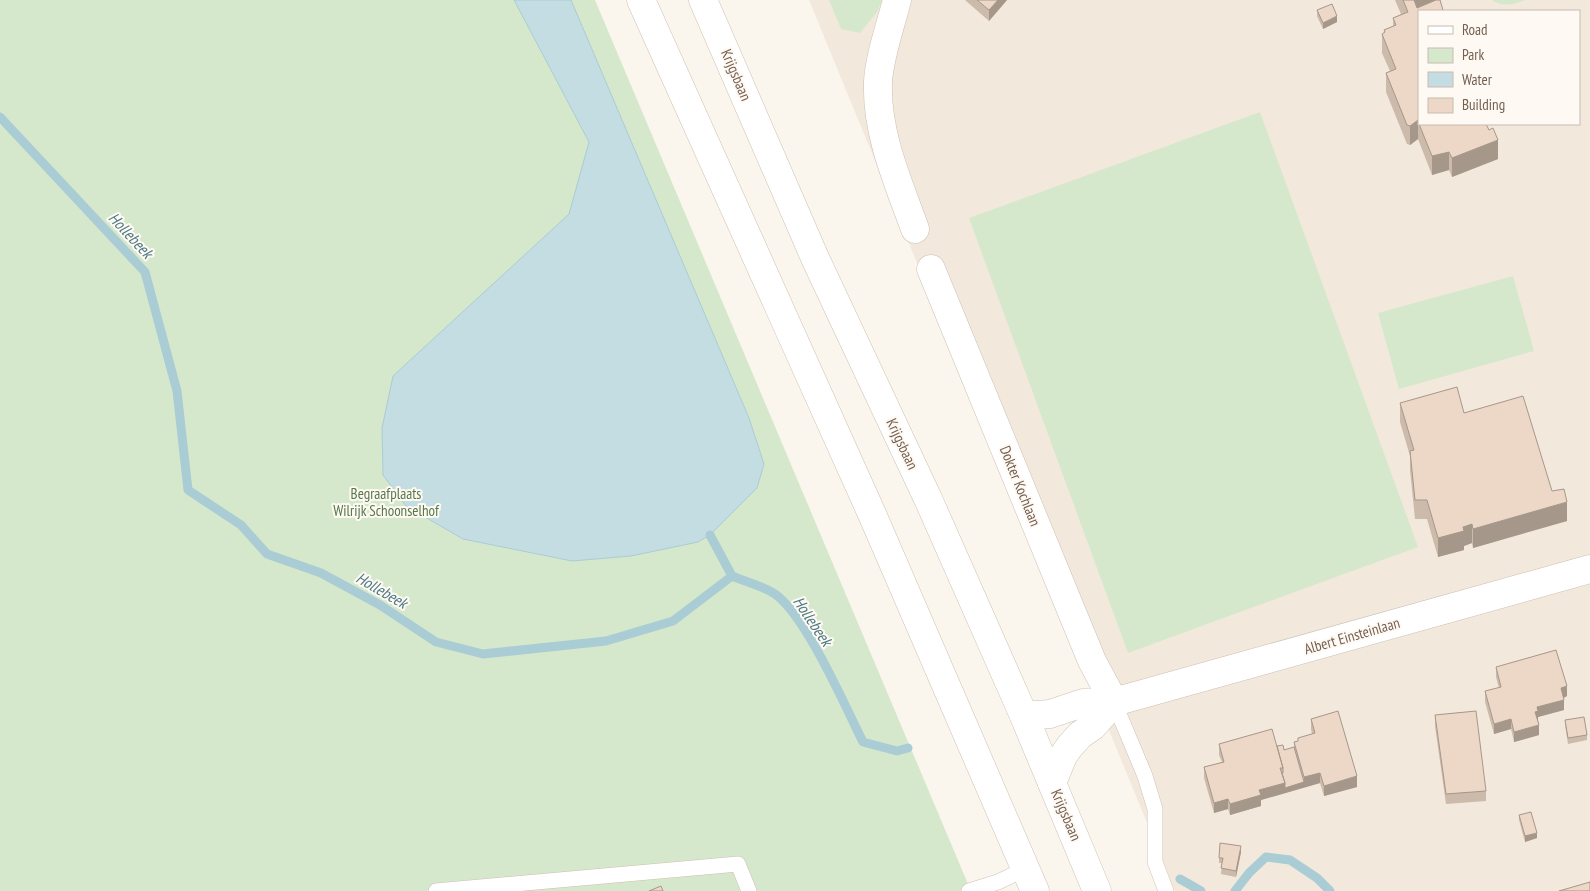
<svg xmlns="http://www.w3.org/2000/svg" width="1590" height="891" viewBox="0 0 1590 891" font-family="'PT Sans Narrow',sans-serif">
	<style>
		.residential { fill: #f2e8dc; fill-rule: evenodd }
		.green { fill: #d6e8cc }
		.water { fill: #c3dde3; stroke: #aaccd4 }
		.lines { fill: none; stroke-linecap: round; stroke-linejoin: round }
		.stream { stroke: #aaccd4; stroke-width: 9 }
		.service-casing { stroke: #cdbfb3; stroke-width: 16 }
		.minor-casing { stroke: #cdbfb3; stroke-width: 29 }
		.secondary-casing { stroke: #cfbfb1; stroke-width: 29 }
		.service { stroke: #fff; stroke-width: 15 }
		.minor { stroke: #fff; stroke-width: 28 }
		.secondary { stroke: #fff; stroke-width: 28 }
		.wall { fill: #ccbaab }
		.shaded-wall { fill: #a6978b }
		.building { fill: #edd8c7; stroke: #a6978b }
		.labels { text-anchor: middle; stroke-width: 4; stroke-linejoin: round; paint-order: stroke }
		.street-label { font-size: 15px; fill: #745f51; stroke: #fefaf3 }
		.park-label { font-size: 15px; fill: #56784b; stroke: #fefaf3 }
		.water-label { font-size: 16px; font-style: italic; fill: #4d7a85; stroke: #fefaf3 }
	</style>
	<rect width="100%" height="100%" fill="#fbf6ed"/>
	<path class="residential" d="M809 0H1590V891H1175ZM1419 11H1579V124H1419Z"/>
	<path class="green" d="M0 0H595L971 891H0Z
		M829 0H882L877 12 860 33 841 29Z
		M1492 0H1525C1515 5 1501 7 1492 0Z
		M1260 112 1418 547 1128 653 969 218Z
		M1513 276 1534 351 1399 389 1378 313Z"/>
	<path class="water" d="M514 0H571L749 418 764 464 757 488 710 535 698 542 631 556 572 561 463 539 406 506 383 475 382 428 393 376 569 214 589 142Z"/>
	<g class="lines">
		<path class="stream" d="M0 117 145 272 177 391 188 490 241 525 267 554 321 573 380 605 436 642 483 654 606 641 673 621 732 576C746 582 763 586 775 594 806 616 845 706 863 742L897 751 908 748
			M710 535 732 576
			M1180 879 1201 891
			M1235 891 1249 873 1266 857 1290 860 1317 878 1330 891"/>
		<defs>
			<path id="service" d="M1114 702 1145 776 1155 809V862L1166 891
				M436 891 738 864 749 891
				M969 891 998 882 1025 869"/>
			<path id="minor" d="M897 0C891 24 879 58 878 82 876 133 898 182 915 229
				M931 269 1092 661 1114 702
				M1024 716 1050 714 1083 703 1114 702 1590 569
				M1052 783 1063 756 1070 746 1080 735 1093 726 1114 702"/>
			<path id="secondary" d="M641 0 872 514 1035 891
				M703 0 815 258 929 501 1024 716 1097 891"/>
		</defs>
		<use href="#service" class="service-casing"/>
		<use href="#minor" class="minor-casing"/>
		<use href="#secondary" class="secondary-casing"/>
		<use href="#service" class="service"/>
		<use href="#minor" class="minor"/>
		<use href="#secondary" class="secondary"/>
	</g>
	<path class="wall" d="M965 0H1007L989 21Z
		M1395 0H1441H1440L1443 11H1419L1498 159 1452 177 1449 170 1432 175 1418 139 1410 145 1407 144 1386 92V73L1390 71 1382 53V34L1384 33V30L1393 26V18L1401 14Z
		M1317 10 1337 22 1323 29 1317 16Z
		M1400 403 1464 413 1552 491 1567 521 1473 548 1472 543 1464 546V550L1438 557 1427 519H1415L1410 470V456L1400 422Z
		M1496 667 1567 696 1564 698V710L1538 717 1539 735 1514 742 1511 729 1494 734 1485 702V691L1499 688 1496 677Z
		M1435 715 1486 791V801L1446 804 1435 726Z
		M1311 719 1357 787 1324 796 1320 783 1261 800V806L1230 815 1228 809 1214 813 1204 778V767L1222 762 1219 755V744L1277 746 1284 750 1294 747V742L1298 741V738L1312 734 1311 729Z
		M1565 720 1587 735V740L1568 744 1565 725Z
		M1519 815 1537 838 1525 842 1519 820Z
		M1241 852 1236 877 1221 874 1222 863H1219V858Z"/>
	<path class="shaded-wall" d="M998 0H1007L989 21V10Z
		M1411 0H1441L1411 12Z
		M1337 16V22L1323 29V23Z
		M1418 120V139L1410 145V126Z
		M1498 140V159L1452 177V158Z
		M1449 152V170L1432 175V156Z
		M1567 502V521L1473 548V529Z
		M1472 524V543L1464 546V550L1438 557V538L1463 527Z
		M1567 686V696L1561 699V688Z
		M1564 700V710L1538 717V722L1535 712 1537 707Z
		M1511 719V729L1494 734V724Z
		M1539 725V735L1514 742V732Z
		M1320 773V783L1261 800V806L1230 815V804L1259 790 1285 783 1304 782V777Z
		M1357 776V787L1324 796V786Z
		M1228 799V809L1214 813V803Z
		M1537 833V838L1525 842V836Z
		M1241 846V852L1236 877V871Z"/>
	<path class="building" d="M977 0H998L989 10Z
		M1403 0H1414L1417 8 1436 0H1440L1443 10 1440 11H1419V123L1418 120 1410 126 1407 125 1386 73 1396 69 1382 34 1385 32 1384 30 1396 25 1393 18 1408 12Z
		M1332 4 1337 16 1323 23 1317 10Z
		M1419 124H1486L1489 130 1493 128 1498 140 1452 158 1449 152 1432 156Z
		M1457 387 1464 413 1523 396 1552 491 1564 489 1567 502 1473 529 1472 524 1463 527 1464 531 1438 538 1427 500H1415L1410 451 1414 450 1400 403Z
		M1556 650 1567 686 1561 688 1564 700 1537 707 1538 711 1535 712 1539 725 1514 732 1511 719 1494 724 1485 691 1501 687 1496 667Z
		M1338 711 1357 776 1324 786 1320 773 1304 777 1294 742 1298 741V738L1315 733 1311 719Z
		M1476 711 1486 791 1446 794 1435 715Z
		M1584 717 1587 735 1568 738 1565 720Z
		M1272 729 1283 768H1280L1285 783 1259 790 1261 795 1230 804 1228 799 1214 803 1204 767 1224 762 1219 744Z
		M1283 745 1284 750 1294 747 1304 782 1285 788V783L1282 773H1283V768L1277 746Z
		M1531 812 1537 833 1525 836 1519 815Z
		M1220 843 1241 846 1236 871 1221 868 1223 858H1219Z
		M1590 882V891H1559Z
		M661 886 663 891H649Z"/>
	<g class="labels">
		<g class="street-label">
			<text transform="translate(736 75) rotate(67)" y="5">Krijgsbaan</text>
			<text transform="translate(902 444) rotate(65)" y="5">Krijgsbaan</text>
			<text transform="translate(1020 486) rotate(68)" y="5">Dokter Kochlaan</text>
			<text transform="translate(1352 636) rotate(-16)" y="5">Albert Einsteinlaan</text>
			<text transform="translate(1066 815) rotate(67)" y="5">Krijgsbaan</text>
		</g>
		<g class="park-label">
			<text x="386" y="499">Begraafplaats<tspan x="386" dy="17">Wilrijk Schoonselhof</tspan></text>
		</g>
		<g class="water-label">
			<text transform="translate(131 235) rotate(47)" y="6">Hollebeek</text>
			<text transform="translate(382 590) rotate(30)" y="6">Hollebeek</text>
			<text transform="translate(813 621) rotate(56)" y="6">Hollebeek</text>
		</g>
	</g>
	<rect x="1418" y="10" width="162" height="115" fill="#fefaf3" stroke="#c7bcb2"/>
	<rect x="1428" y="26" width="25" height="8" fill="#ffffff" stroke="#c7bcb2"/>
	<text x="1462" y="35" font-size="15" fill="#745f51">Road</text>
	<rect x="1428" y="48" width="25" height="15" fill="#d6e8cc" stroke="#c7bcb2"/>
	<text x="1462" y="60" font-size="15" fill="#745f51">Park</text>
	<rect x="1428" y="72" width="25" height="15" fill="#c3dde3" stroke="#c7bcb2"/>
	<text x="1462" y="85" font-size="15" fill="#745f51">Water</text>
	<rect x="1428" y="98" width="25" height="15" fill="#edd8c7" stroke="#c7bcb2"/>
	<text x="1462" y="110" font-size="15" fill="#745f51">Building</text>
</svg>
